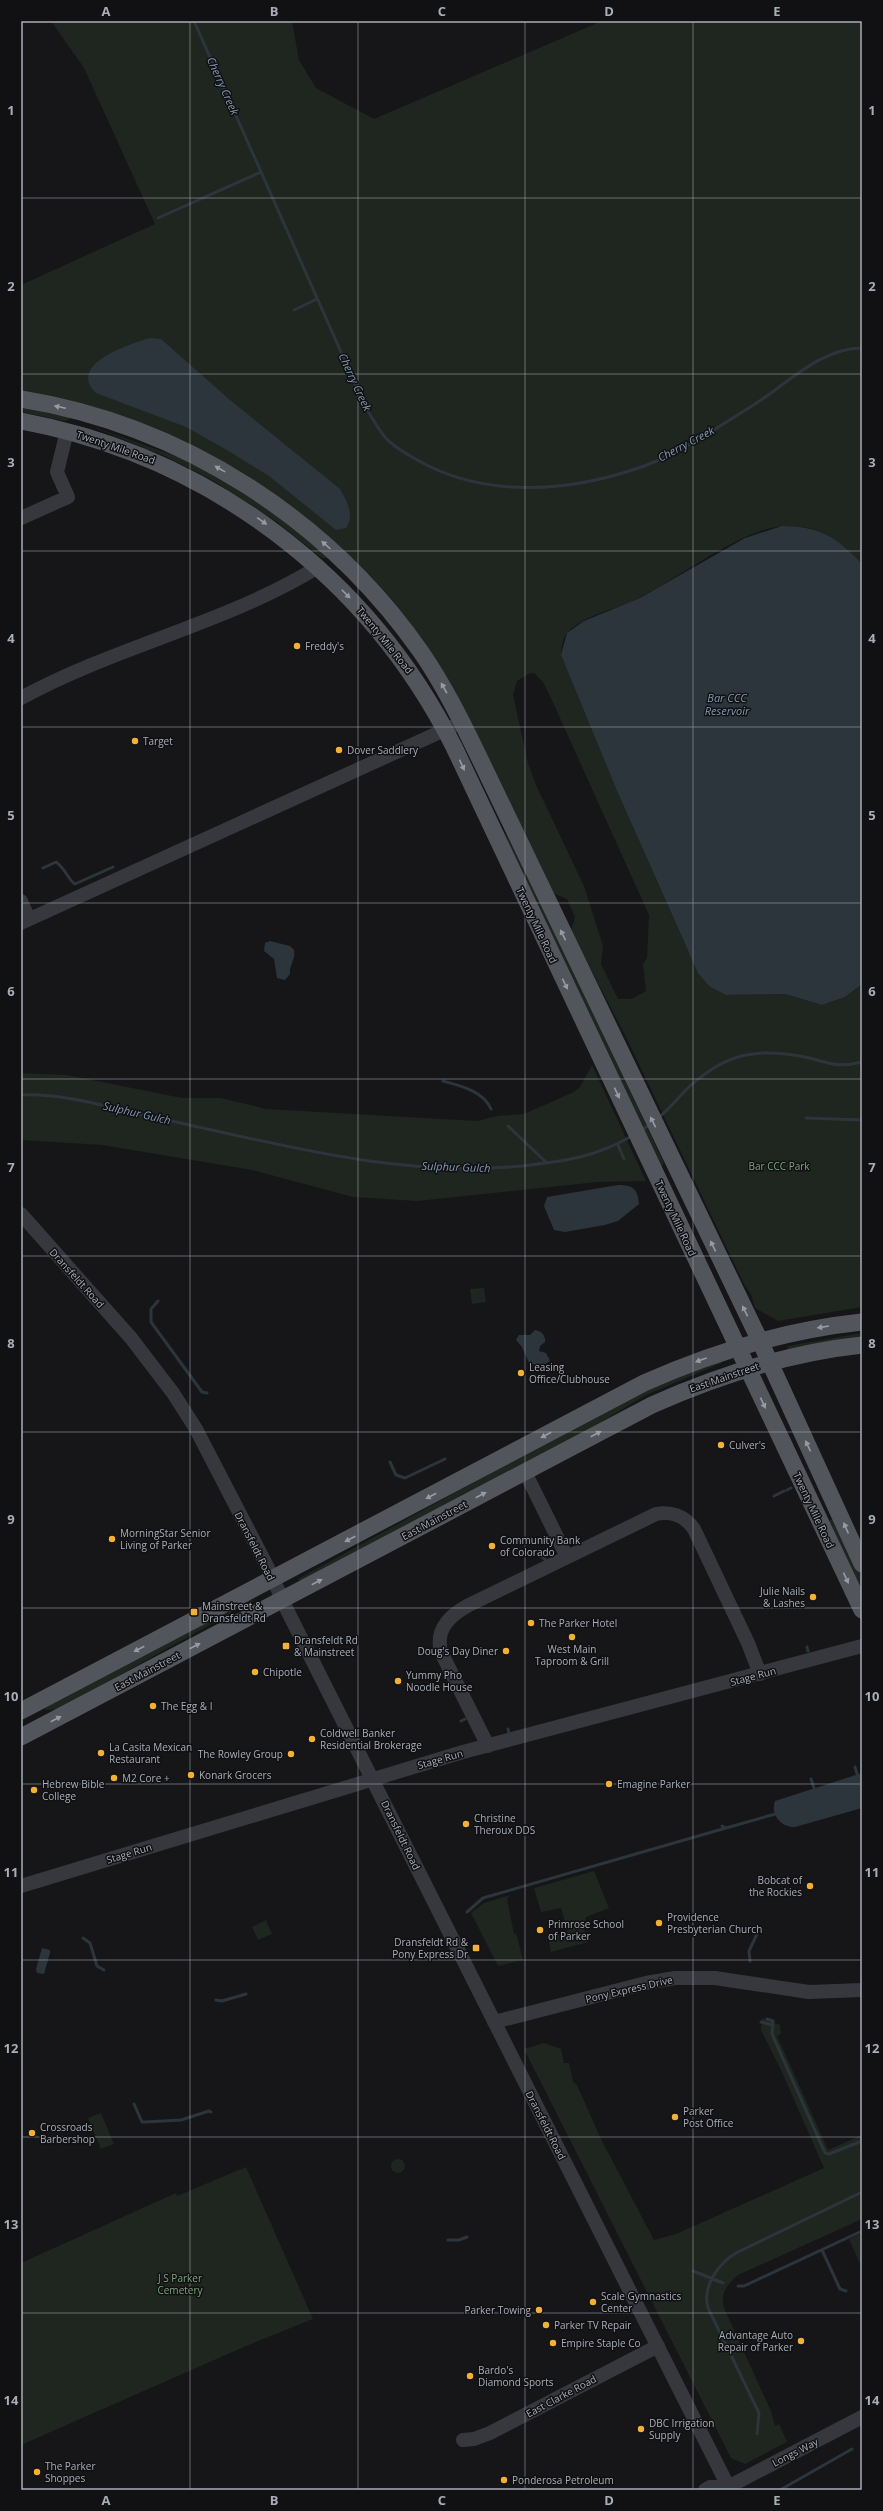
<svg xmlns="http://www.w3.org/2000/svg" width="883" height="2511" viewBox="0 0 883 2511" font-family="'Open Sans',sans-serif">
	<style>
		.green { fill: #1e261f; fill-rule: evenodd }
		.water { fill: #2c353c }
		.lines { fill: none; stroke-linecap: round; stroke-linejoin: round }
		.stream { stroke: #2c353c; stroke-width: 3 }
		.minor { stroke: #37383d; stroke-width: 14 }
		.major { stroke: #53555c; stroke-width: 17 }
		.oneway { fill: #979ba6 }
		.grid { fill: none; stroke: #a8adb8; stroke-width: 1; stroke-opacity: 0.55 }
		.poi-dot { fill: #f2b134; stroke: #111113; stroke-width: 1.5 }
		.labels { text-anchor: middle; stroke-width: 3; stroke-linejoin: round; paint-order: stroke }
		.street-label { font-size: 10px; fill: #a8adb8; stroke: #111113 }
		.poi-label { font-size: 10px; fill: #a8adb8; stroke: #111113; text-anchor: start }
		.park-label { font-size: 10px; fill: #7fa381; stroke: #111113 }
		.water-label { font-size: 11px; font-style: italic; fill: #7f9bb3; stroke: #111113 }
		.neatline { fill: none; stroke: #a8adb8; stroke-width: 1.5 }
		.grid-label { font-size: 13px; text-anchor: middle; font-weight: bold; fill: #a8adb8 }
	</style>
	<rect width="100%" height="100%" fill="#161618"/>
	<path class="green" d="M51 21H292L299 60 316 88 374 119 602 21H862V564C839 539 820 525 784 526 742 528 678 579 639 598 615 610 588 613 568 632 562 638 562 647 561 655L617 791 688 951 710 987 726 995 785 994 822 1005 845 997 862 984V1307L778 1321 755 1308 751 1294 744 1284 626 1037 571 931 575 917 567 899 553 893 435 663 255 484 21 393V285L155 224 84 68ZM530 673H534L543 682 550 696 649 915 647 958 643 964 646 991 632 999H618L601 964 603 946 584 886 536 785 528 763 513 695 517 681Z
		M21 406 72 418 65 421 21 412Z
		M88 425 192 462 271 508 328 558H322L277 522 212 480 165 456Z
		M498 823 520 858 664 1163 661 1167Z
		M592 1065 646 1181 597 1182 417 1201 353 1197 252 1170 102 1145 21 1140V1073L67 1075 182 1098H221L266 1109 477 1121 497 1116 524 1114 574 1092 580 1087Z
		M484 1288 486 1302 472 1304 470 1289Z
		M862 1333V1338L787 1349 788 1346Z
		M724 1362 646 1395 586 1431 300 1581 298 1579 618 1403 711 1364Z
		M833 1519 837 1522 862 1578V1598L829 1521Z
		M256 1599 59 1709 47 1710 44 1708 244 1602Z
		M594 1871 609 1908 586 1917 584 1930 588 1942 551 1952 548 1938 568 1932 561 1908 541 1912 534 1888Z
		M510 1895 507 1899 514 1934 516 1933 523 1960 498 1966 471 1913 484 1903Z
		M266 1920 272 1934 258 1940 252 1927Z
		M762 2018 780 2025 781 2034 777 2036 828 2150 862 2135V2219L738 2275C727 2285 720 2293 724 2308L771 2411 775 2426 779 2424 787 2442 745 2464 731 2458 524 2049 544 2043 561 2049 564 2063H569L573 2082 577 2085 601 2139 654 2240 676 2234 824 2168 781 2070 761 2030Z
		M101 2113 114 2144 101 2149 88 2118Z
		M391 2166a7 7 0 1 1 14 0a7 7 0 1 1-14 0Z
		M246 2167 313 2319 246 2346 21 2445V2263L176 2193 177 2196Z
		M862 2233V2268L849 2239Z"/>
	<path class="water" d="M150 338 161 339 230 400 340 489C347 501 355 516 346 528L336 530 269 476 227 450 186 427 96 393C66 364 130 344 150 338Z
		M782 526C820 526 837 537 862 564V984L845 997 822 1005 785 994 726 995 710 987 698 973 617 791 561 655 567 633 584 621 640 598 745 538Z
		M270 941 290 946 294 950C296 959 289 965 290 974L285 980 277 978 274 959 264 951 265 943Z
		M618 1185C632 1185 638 1188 639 1204L618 1221 605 1225 565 1232 554 1230 544 1206 547 1197Z
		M535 1330C541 1331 546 1335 545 1342L540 1346 539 1351 546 1353 550 1361 537 1369 534 1364 530 1365 522 1347 516 1340 519 1335H530Z
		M862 1773V1808L795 1827C782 1828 770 1815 775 1801Z
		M42 1948 50 1950V1953L44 1974 37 1973 36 1969Z"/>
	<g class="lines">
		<path class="stream" d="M194 21 365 406C371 416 377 427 384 436 393 447 407 454 419 461 487 499 572 492 644 466 682 452 718 427 752 406 786 385 820 348 862 348
			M158 218 261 172
			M294 310 317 299
			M43 868 56 862C66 869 68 880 75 884L113 867
			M443 1081C461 1086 483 1091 491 1109
			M21 1095C66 1093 110 1108 153 1117 275 1143 396 1178 522 1166 566 1161 593 1158 632 1136
			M658 1118C670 1109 679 1096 690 1086 726 1054 754 1048 800 1056 826 1061 834 1069 862 1062
			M806 1118 862 1120
			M508 1126 547 1163
			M640 1131 651 1124
			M618 1145 624 1159
			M158 1301 151 1309V1322L202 1392 207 1393
			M390 1462 396 1475 405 1478 445 1459
			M787 1490 791 1488
			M774 1496 784 1491
			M539 1555 546 1560
			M807 1647 808 1651
			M461 1721 465 1719
			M508 1729 509 1733
			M855 1767 858 1777
			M811 1779 815 1791
			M722 1826 726 1828 779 1813
			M467 1912 483 1898 726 1828
			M83 1938 90 1943 97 1966 104 1970
			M750 1961 749 1951 758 1932
			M216 2000 222 2001 246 1994
			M767 2019 773 2021 772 2034 825 2153 829 2154 862 2141
			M761 2022 773 2025
			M134 2104 142 2122H145L181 2120 209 2111 211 2112
			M448 2240H459L467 2237
			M822 2250 840 2289 846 2291
			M693 2271 723 2283
			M738 2286H744L862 2231
			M757 2434 759 2413 708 2308C702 2286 718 2264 736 2253L862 2192
			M780 2490 852 2449"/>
		<path class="minor" d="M21 518 68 497 57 472 67 431
			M21 698C116 646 225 624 318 567
			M21 901 29 919
			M21 923 462 722
			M21 1214 131 1338 173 1393 196 1429 268 1568 287 1610 730 2490
			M525 1472 567 1557
			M488 1746 441 1652C435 1629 450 1615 469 1605L656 1514C671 1511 685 1516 694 1529L748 1643 760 1674
			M21 1886 463 1752 862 1646
			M494 2022 646 1983 675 1978H715L809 1992 862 1990
			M463 2440 474 2439 490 2433 658 2346
			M705 2490 710 2487H728L862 2417"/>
		<path class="major" d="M21 399C182 425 328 519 421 652 443 684 460 718 477 753L760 1341 862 1564
			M21 421C209 456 368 576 454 747L862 1610
			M21 1711 644 1383C713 1352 787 1330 862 1322
			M21 1737 652 1405C719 1375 788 1353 862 1345"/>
	</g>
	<defs><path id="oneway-solid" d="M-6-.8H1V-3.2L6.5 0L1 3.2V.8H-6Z"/></defs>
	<g class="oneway">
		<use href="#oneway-solid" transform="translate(60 407) rotate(-168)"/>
		<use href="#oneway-solid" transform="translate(220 469) rotate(-151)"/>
		<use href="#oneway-solid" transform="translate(262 521) rotate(35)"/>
		<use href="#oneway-solid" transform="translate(326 545) rotate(-138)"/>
		<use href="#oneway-solid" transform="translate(346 594) rotate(45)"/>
		<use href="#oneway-solid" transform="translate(444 688) rotate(-119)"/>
		<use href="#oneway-solid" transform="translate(462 765) rotate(65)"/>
		<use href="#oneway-solid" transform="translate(563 935) rotate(-116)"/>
		<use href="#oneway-solid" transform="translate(565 984) rotate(64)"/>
		<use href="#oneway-solid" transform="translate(617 1093) rotate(65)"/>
		<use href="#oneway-solid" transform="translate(653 1122) rotate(-116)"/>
		<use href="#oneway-solid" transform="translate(713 1246) rotate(-116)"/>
		<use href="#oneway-solid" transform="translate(745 1311) rotate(-116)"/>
		<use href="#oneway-solid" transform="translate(823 1327) rotate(171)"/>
		<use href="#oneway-solid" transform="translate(701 1360) rotate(160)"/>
		<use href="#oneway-solid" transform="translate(763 1403) rotate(65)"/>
		<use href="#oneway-solid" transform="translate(596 1434) rotate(-28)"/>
		<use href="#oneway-solid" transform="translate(546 1435) rotate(152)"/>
		<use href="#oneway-solid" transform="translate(808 1446) rotate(-115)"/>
		<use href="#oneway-solid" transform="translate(481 1495) rotate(-28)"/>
		<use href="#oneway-solid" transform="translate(431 1496) rotate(152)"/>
		<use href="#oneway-solid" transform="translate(846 1528) rotate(-114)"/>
		<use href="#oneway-solid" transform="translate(350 1539) rotate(152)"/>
		<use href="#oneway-solid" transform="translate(846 1578) rotate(65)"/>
		<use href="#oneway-solid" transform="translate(317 1582) rotate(-28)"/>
		<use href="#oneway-solid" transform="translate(195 1646) rotate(-28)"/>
		<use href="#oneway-solid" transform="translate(139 1649) rotate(152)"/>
		<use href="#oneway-solid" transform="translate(56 1719) rotate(-28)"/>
	</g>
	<path class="grid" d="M190 21V2490M358 21V2490M525 21V2490M693 21V2490M21 198H862M21 374H862M21 551H862M21 727H862M21 903H862M21 1079H862M21 1256H862M21 1432H862M21 1608H862M21 1784H862M21 1960H862M21 2137H862M21 2313H862"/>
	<g class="poi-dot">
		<circle cx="297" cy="646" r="4"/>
		<circle cx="135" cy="741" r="4"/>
		<circle cx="339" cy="750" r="4"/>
		<circle cx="521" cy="1373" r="4"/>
		<circle cx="721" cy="1445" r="4"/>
		<circle cx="112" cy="1539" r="4"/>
		<circle cx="492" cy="1546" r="4"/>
		<circle cx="813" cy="1597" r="4"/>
		<rect x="190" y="1608" width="8" height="8" rx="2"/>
		<circle cx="531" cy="1623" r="4"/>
		<circle cx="572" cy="1637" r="4"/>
		<rect x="282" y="1642" width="8" height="8" rx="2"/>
		<circle cx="506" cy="1651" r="4"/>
		<circle cx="255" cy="1672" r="4"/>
		<circle cx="398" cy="1681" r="4"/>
		<circle cx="153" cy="1706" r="4"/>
		<circle cx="312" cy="1739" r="4"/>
		<circle cx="101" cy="1753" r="4"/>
		<circle cx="291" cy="1754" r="4"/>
		<circle cx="191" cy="1775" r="4"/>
		<circle cx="114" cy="1778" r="4"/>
		<circle cx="609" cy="1784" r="4"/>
		<circle cx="34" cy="1790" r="4"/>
		<circle cx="466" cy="1824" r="4"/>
		<circle cx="810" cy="1886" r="4"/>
		<circle cx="659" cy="1923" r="4"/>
		<circle cx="540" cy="1930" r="4"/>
		<rect x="472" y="1944" width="8" height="8" rx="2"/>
		<circle cx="675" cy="2117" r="4"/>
		<circle cx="32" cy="2133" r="4"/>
		<circle cx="593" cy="2302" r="4"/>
		<circle cx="539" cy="2310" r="4"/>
		<circle cx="546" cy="2325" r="4"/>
		<circle cx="801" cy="2341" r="4"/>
		<circle cx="553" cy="2343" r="4"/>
		<circle cx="470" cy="2376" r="4"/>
		<circle cx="641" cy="2429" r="4"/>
		<circle cx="37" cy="2472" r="4"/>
		<circle cx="504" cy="2480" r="4"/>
	</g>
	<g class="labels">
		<g class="street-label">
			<text transform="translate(116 447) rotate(19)" y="4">Twenty Mile Road</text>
			<text transform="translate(385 640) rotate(51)" y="4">Twenty Mile Road</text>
			<text transform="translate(537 925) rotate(65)" y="4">Twenty Mile Road</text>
			<text transform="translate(676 1218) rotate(65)" y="4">Twenty Mile Road</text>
			<text transform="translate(77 1278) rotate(48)" y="4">Dransfeldt Road</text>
			<text transform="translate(724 1377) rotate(-19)" y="4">East Mainstreet</text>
			<text transform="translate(814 1510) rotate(65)" y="4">Twenty Mile Road</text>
			<text transform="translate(434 1520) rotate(-28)" y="4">East Mainstreet</text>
			<text transform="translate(255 1546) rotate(63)" y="4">Dransfeldt Road</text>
			<text transform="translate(147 1671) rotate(-28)" y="4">East Mainstreet</text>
			<text transform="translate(753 1676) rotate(-15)" y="4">Stage Run</text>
			<text transform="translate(440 1759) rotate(-16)" y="4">Stage Run</text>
			<text transform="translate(401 1835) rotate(64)" y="4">Dransfeldt Road</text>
			<text transform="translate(129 1853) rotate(-17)" y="4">Stage Run</text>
			<text transform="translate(629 1989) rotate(-13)" y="4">Pony Express Drive</text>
			<text transform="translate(546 2125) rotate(63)" y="4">Dransfeldt Road</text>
			<text transform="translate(561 2396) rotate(-28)" y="4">East Clarke Road</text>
			<text transform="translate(795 2452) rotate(-27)" y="4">Longs Way</text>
		</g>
		<g class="poi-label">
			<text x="305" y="650">Freddy's</text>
			<text x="143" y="745">Target</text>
			<text x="347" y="754">Dover Saddlery</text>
			<text x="529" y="1371">Leasing<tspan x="529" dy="12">Office/Clubhouse</tspan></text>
			<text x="729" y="1449">Culver's</text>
			<text x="120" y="1537">MorningStar Senior<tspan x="120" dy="12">Living of Parker</tspan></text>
			<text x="500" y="1544">Community Bank<tspan x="500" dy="12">of Colorado</tspan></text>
			<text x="805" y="1595" text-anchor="end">Julie Nails<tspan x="805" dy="12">&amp; Lashes</tspan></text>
			<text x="202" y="1610">Mainstreet &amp;<tspan x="202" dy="12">Dransfeldt Rd</tspan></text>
			<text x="539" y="1627">The Parker Hotel</text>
			<text x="294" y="1644">Dransfeldt Rd<tspan x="294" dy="12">&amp; Mainstreet</tspan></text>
			<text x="572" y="1653" text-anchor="middle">West Main<tspan x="572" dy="12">Taproom &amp; Grill</tspan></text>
			<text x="498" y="1655" text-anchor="end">Doug's Day Diner</text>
			<text x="263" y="1676">Chipotle</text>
			<text x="406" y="1679">Yummy Pho<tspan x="406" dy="12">Noodle House</tspan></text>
			<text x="161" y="1710">The Egg &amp; I</text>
			<text x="320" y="1737">Coldwell Banker<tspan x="320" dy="12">Residential Brokerage</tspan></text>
			<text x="109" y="1751">La Casita Mexican<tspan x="109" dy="12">Restaurant</tspan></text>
			<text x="283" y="1758" text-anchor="end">The Rowley Group</text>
			<text x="199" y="1779">Konark Grocers</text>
			<text x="122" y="1782">M2 Core +</text>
			<text x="42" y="1788">Hebrew Bible<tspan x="42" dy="12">College</tspan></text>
			<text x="617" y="1788">Emagine Parker</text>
			<text x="474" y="1822">Christine<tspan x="474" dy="12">Theroux DDS</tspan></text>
			<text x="802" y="1884" text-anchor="end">Bobcat of<tspan x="802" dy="12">the Rockies</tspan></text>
			<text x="667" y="1921">Providence<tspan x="667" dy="12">Presbyterian Church</tspan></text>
			<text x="548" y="1928">Primrose School<tspan x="548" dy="12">of Parker</tspan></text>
			<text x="468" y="1946" text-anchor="end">Dransfeldt Rd &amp;<tspan x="468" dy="12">Pony Express Dr</tspan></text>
			<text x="683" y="2115">Parker<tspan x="683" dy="12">Post Office</tspan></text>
			<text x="40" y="2131">Crossroads<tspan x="40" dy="12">Barbershop</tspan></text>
			<text x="601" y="2300">Scale Gymnastics<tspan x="601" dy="12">Center</tspan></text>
			<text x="531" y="2314" text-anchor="end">Parker Towing</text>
			<text x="554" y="2329">Parker TV Repair</text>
			<text x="793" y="2339" text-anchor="end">Advantage Auto<tspan x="793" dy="12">Repair of Parker</tspan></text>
			<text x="561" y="2347">Empire Staple Co</text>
			<text x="478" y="2374">Bardo's<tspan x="478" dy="12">Diamond Sports</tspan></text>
			<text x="649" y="2427">DBC Irrigation<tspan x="649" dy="12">Supply</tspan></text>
			<text x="45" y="2470">The Parker<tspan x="45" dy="12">Shoppes</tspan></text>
			<text x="512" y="2484">Ponderosa Petroleum</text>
		</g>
		<g class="park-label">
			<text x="779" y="1170">Bar CCC Park</text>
			<text x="180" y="2282">J S Parker<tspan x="180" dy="12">Cemetery</tspan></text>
		</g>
		<g class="water-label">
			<text transform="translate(223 86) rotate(66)" y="4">Cherry Creek</text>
			<text transform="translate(355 382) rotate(65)" y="4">Cherry Creek</text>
			<text transform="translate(686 444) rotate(-28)" y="4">Cherry Creek</text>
			<text x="727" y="702">Bar CCC<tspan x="727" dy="13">Reservoir</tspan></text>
			<text transform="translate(137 1113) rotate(13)" y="4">Sulphur Gulch</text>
			<text transform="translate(456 1167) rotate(2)" y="4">Sulphur Gulch</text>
		</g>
	</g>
	<rect width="883" height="2511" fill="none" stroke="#111113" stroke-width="44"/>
	<rect x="22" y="22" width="839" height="2467" class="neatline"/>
	<g class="grid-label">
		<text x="106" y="16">A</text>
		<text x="274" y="16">B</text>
		<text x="442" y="16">C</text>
		<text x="609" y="16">D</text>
		<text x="777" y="16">E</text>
		<text x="11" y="115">1</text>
		<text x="872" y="115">1</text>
		<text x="11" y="291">2</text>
		<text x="872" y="291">2</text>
		<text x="11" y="467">3</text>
		<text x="872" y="467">3</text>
		<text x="11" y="643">4</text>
		<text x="872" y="643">4</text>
		<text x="11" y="820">5</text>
		<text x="872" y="820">5</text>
		<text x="11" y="996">6</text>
		<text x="872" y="996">6</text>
		<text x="11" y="1172">7</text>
		<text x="872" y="1172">7</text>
		<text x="11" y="1348">8</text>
		<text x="872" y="1348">8</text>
		<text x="11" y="1524">9</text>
		<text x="872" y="1524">9</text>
		<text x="11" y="1701">10</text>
		<text x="872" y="1701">10</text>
		<text x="11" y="1877">11</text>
		<text x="872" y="1877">11</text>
		<text x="11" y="2053">12</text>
		<text x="872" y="2053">12</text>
		<text x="11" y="2229">13</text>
		<text x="872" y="2229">13</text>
		<text x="11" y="2405">14</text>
		<text x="872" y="2405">14</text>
		<text x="106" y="2505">A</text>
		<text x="274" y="2505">B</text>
		<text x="442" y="2505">C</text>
		<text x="609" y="2505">D</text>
		<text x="777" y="2505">E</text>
	</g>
</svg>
